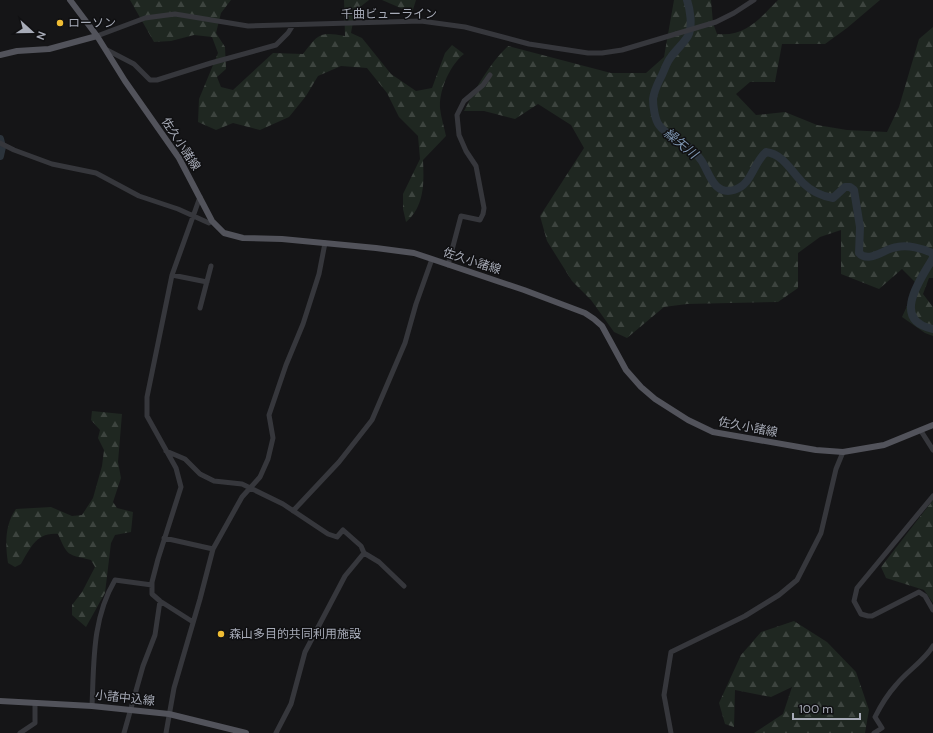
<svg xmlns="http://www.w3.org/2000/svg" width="933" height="733" viewBox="0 0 933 733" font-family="'DM Sans','Noto Sans JP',sans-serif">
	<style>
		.forest { fill: url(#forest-firs) }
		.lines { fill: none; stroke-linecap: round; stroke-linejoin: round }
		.river { stroke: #2b333b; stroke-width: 8 }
		.minor { stroke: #36373c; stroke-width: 5 }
		.major { stroke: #52535b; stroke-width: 6 }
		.poi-dot { fill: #f0bd34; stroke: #101012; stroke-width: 1.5 }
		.labels { text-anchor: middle; stroke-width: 3; stroke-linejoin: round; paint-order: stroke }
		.street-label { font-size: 12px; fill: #a7abb7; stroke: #101012 }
		.poi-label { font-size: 12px; fill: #a7abb7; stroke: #101012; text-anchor: start }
		.water-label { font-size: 13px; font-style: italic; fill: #7e96b2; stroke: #101012 }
	</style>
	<defs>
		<pattern id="forest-firs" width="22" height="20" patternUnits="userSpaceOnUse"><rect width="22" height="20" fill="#1f2721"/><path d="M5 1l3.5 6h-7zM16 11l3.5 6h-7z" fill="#3d443f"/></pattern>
	</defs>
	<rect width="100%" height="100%" fill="#151517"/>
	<path class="forest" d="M130 0H231L221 13 216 33 225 47 226 69 217 77 221 87 233 90 273 53 303 54C318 34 320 31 345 36L344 0H369L355 11 351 33 362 38 391 74 416 91 432 88 445 53 452 45 464 54C450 65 439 90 440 108 441 117 444 127 446 136L423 160C424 182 425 206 406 222L403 209V194L420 159 418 136 399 117 387 93 367 68 341 66 318 76 306 96 289 117 260 130 233 123 216 130 198 122 199 99 218 53 212 37 194 35 171 41 154 42Z
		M382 0H416L412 13Z
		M674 0H711L713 23 717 34C746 37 759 19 778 0H880L847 28 825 44H782L775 82H750L736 94 756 115 785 112 817 125 847 130 887 132 899 107 919 39 933 27V278H929L923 294 933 307V336L925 333 902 317 917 284 902 269 879 289 841 274V230L820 237 798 253V288L778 302 687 304 664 307 627 338 614 332 591 300 572 281 547 241 540 216 584 148 571 125 538 104 515 119 484 111H464C476 88 489 64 508 46L611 73H646L664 57Z
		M92 411 122 414 118 462 121 478 113 502 117 508 133 512 131 532 115 535 111 543 105 593 86 627 72 615V605L82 592 95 567 91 560C67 554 68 557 58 534 36 532 30 549 21 564L15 567 8 563C5 544 5 524 16 509L51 507 72 516 82 515 93 498 102 466 104 450 98 438 100 430 91 420Z
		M933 500V603L924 590 886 578 881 567Z
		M794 621 827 642 856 672 869 710 865 733H754L783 714 792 687 771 697 735 690 734 727 725 724 719 703 741 655 761 632Z"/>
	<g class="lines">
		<path class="river" d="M687 0C690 9 693 26 688 36 684 43 676 50 671 57 666 63 664 72 660 79 657 85 654 92 653 99 653 106 655 120 659 125 668 138 690 143 701 160 709 171 713 196 734 190 752 185 753 163 766 152 783 154 791 171 803 183 811 191 821 196 833 198L845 187H850L854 190 860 227 859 253C869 264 885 248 897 247 908 245 922 248 932 253L933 256
			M0 139 2 147 0 156
			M933 258C921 279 890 320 933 329"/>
		<path class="minor" d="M97 36 145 18 175 14 248 26 421 21 465 27 529 44 588 53H602L622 50 716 22 734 13 754 0
			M107 50 134 64 150 80H157L211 63 276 45 288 33 293 25
			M0 143 14 150 52 164 96 173 139 196 178 209 209 223 212 221
			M448 265 461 216 480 220 483 214 484 208 476 166 466 151 459 135 457 115 464 101 483 85 490 75
			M172 275 207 282
			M200 308 211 266
			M921 431 933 450
			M166 451 185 459 200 474 214 481 242 484 283 504 328 534 337 537 343 530 361 546 364 553 379 562 404 586
			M933 496 857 588 854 601 861 614 868 616H872L919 592 925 596 933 610
			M293 511 339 462 372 420 405 343 416 304 432 259
			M164 538 213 549
			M193 622 160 601 152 594V582L158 559 181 487 176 468 147 416V397L172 275 200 197
			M92 706C94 662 92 619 115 580L152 585
			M20 733 35 723V703
			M124 733 143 666 155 635 160 601
			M166 733 174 688 200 599 213 549 242 497 260 477 268 459 273 438 269 415 286 365 303 324 319 274 325 243
			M276 733 291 704 305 652 345 576 364 553
			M671 733 664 695 671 652 745 616 779 595 797 580 821 533 836 469 843 452
			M874 733 882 728 875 717C881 705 887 695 896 685 907 671 924 661 933 646"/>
		<path class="major" d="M70 0 97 36 125 81 179 158 212 221 224 233 243 238 282 239 376 248 414 253 524 290 585 313 594 319 602 326 626 370 641 387 655 399 688 420 713 432 816 450 843 452 884 445 933 425
			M0 55 17 51 49 49 97 36
			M0 701 92 706 169 714 246 733"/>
	</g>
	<g class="poi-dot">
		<circle cx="60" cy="23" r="4"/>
		<circle cx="221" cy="634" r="4"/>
	</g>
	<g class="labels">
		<g class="street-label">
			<text x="389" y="18">千曲ビューライン</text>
			<text transform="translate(181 144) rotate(57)" y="4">佐久小諸線</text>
			<text transform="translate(472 261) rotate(18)" y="4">佐久小諸線</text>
			<text transform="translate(748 427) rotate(11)" y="4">佐久小諸線</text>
			<text transform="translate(125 698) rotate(6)" y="4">小諸中込線</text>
		</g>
		<g class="poi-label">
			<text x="68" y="27">ローソン</text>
			<text x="229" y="638">森山多目的共同利用施設</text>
		</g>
		<g class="water-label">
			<text transform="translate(681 143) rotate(39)" y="5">繰矢川</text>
		</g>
	</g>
	<g transform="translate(32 32) rotate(111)" stroke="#101012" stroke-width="3" paint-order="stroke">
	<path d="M0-3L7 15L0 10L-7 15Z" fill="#a7abb7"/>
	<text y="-6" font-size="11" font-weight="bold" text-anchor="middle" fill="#a7abb7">N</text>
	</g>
	<path d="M793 713v6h67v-6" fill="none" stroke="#a7abb7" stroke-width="2"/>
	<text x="799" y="713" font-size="12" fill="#a7abb7" stroke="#101012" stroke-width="3" paint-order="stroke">100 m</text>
</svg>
